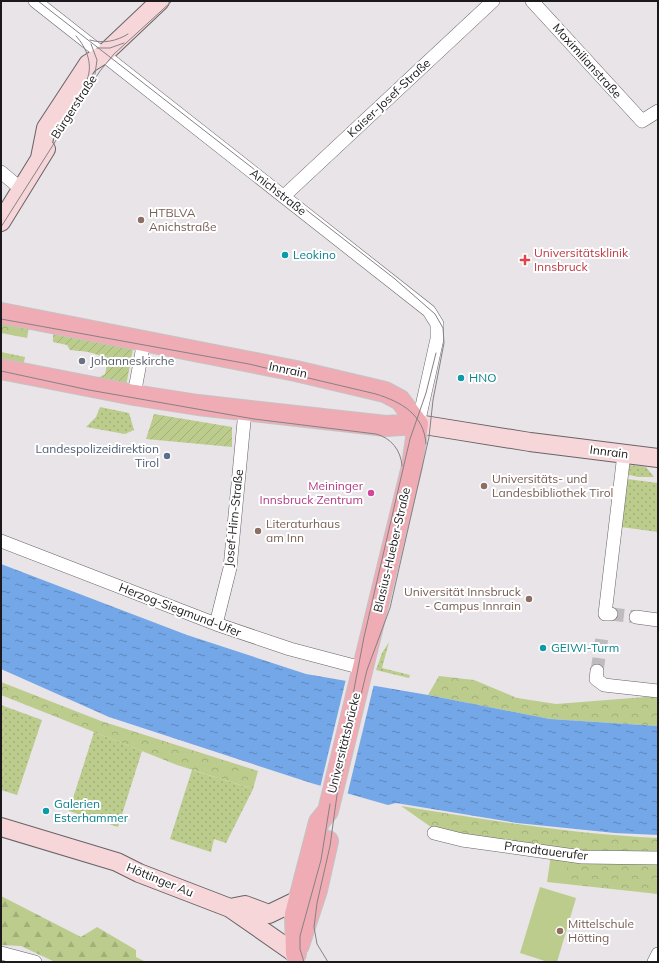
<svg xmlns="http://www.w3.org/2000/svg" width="659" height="963" viewBox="0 0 659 963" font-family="Mulish,sans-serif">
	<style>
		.grass { fill: url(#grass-dots) }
		.forest { fill: url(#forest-firs) }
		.park { fill: url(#park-crowns) }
		.garden { fill: url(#garden-furrows) }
		.pitch { fill: #bccc8c }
		.water { fill: url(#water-ripples) }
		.pier { fill: #e8e4e8 }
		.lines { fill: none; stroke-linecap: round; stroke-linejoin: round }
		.street-tunnel { stroke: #bfbbbf; stroke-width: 13; stroke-dasharray: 13 6; stroke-linecap: butt }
		.street-casing { stroke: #676367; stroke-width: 14 }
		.secondary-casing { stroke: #676367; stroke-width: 20 }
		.primary-casing { stroke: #c4c3c4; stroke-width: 22 }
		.street { stroke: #fff; stroke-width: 13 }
		.secondary { stroke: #f7d6da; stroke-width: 18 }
		.primary { stroke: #efacb4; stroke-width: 20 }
		.tram { stroke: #858285; stroke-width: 1 }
		.education-dot { fill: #8d6e63; stroke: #fff; stroke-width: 1.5 }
		.culture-dot { fill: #0f9aa8; stroke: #fff; stroke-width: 1.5 }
		.health-dot { fill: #e0444e; stroke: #fff; stroke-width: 1.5 }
		.worship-dot { fill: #6b7280; stroke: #fff; stroke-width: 1.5 }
		.service-dot { fill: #5c6f8a; stroke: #fff; stroke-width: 1.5 }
		.hotel-dot { fill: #d1479c; stroke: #fff; stroke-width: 1.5 }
		.labels { text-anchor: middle; stroke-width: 4; stroke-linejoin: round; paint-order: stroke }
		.street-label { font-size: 12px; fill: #1b191b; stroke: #fff }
		.education-label { font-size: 12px; fill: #785e54; stroke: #fff; text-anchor: start }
		.health-label { font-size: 12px; fill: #be3a42; stroke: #fff; text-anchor: start }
		.culture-label { font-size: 12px; fill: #0d838f; stroke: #fff; text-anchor: start }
		.worship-label { font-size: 12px; fill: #5b616d; stroke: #fff; text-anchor: start }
		.service-label { font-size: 12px; fill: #4e5e75; stroke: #fff; text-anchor: end }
		.hotel-label { font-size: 12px; fill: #b23c85; stroke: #fff; text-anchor: end }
	</style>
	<defs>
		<pattern id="grass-dots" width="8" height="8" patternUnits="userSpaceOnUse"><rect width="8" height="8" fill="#bccc8c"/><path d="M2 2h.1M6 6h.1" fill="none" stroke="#a1af78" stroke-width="1.8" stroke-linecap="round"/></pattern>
		<pattern id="forest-firs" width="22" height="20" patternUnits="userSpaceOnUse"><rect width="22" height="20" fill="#bccc8c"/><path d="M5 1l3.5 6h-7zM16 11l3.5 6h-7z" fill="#a1af78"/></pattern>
		<pattern id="park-crowns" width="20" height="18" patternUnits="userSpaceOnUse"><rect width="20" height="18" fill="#bccc8c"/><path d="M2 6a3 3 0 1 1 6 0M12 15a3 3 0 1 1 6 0" fill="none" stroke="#a1af78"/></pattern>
		<pattern id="garden-furrows" width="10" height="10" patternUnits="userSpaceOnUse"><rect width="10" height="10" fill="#bccc8c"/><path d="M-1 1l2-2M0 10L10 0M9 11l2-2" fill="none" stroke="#a1af78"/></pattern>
		<pattern id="water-ripples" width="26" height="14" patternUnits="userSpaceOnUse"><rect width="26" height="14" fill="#73a7e8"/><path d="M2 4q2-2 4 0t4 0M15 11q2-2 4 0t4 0" fill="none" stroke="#5e87bb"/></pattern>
	</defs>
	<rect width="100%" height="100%" fill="#e8e4e8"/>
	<path class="grass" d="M100 407 129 413 134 430 125 434 86 427 96 417Z
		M629 465 646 467 654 477H638L625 474 627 466Z
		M627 479 658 483V532L621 527Z
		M389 642 382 668 410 675 409 678 376 670 382 653Z
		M1 705 42 720 17 795 1 790Z
		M94 732 142 751 118 827 69 811Z
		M192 770 253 789 226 843 214 839 211 852 170 839Z"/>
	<path class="forest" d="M1 896 81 937 97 927 136 950V957L146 962H55L21 946 1 945Z"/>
	<path class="park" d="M1 322 29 327 27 338 1 333Z
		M1 352 25 357 23 367 1 362Z
		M439 676 474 680 517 698 556 704 658 696V726L550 719 428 695Z
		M1 682 101 721 258 771 253 789 177 765 1 695Z
		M401 806C487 820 571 834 658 838V853L584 855 532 848 431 827Z
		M551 855 658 862V894L547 882Z"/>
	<path class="garden" d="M53 334 133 349 126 386 96 379 105 374C113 351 85 352 70 350L67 345 53 342Z
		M154 414 232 427V447L146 439Z"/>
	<path class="pitch" d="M551 864 567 867 565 883 549 880Z
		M540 887 576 898 557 962H548L520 953Z"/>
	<path class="water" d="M1 564 187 635 306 674 428 695 550 719 658 726V835L615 833 517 823 396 803 388 805 311 783 109 717 1 669Z"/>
	<path class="pier" d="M346 679 374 684 347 796 320 788Z"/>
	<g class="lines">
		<path class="street-tunnel" d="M611 614 636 617
			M597 671 602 637"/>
		<defs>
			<path id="street" d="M35 1 429 311 437 324V339L418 424
				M532 1 642 121 658 111
				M1 172 21 189
				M284 196 493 1
				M134 395 144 341
				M1 541 216 624 290 649 362 668
				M611 614H605L624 454
				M636 617 658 620
				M216 624 230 568 245 411
				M597 671 596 679 604 685 658 691
				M434 833 462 840 582 857 658 858
				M1 953 35 962
				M654 962 658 954"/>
			<path id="secondary" d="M40 158 46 128 88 64 104 54 160 1
				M1 222 46 149
				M418 424 530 442 658 458
				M1 827 117 862 139 873 230 908 296 954
				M230 908 245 905 269 914 298 900"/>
			<path id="primary" d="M1 313 296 371 385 392 400 400 418 424
				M1 369 134 395 198 405 386 426 418 424
				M299 945 317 890 328 841
				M296 954 295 914 319 822 328 811 412 466 418 424"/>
		</defs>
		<use href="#street" class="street-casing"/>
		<use href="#secondary" class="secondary-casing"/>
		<use href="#primary" class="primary-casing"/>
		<use href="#street" class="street"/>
		<use href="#secondary" class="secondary"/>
		<use href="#primary" class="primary"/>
		<path class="tram" d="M38 1 395 279 435 314 443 328 444 343 433 400 429 437 390 608 367 670 337 795 330 846 317 903 314 927 317 944 328 962
			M76 36C87 48 94 66 86 82
			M90 40C103 44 117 41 128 34
			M91 44 97 60 95 74
			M97 48H110L124 43
			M1 227 100 71 114 54 172 1
			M1 319 249 364 376 394C401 402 424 414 426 444
			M1 371 89 390 254 419 376 434C391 438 401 450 402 466
			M344 742 364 637 410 439 426 393 436 353
			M304 962 300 949V936L321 860 330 804"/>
	</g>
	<g class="education-dot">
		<circle cx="141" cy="220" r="4"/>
		<circle cx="484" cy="486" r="4"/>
		<circle cx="258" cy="531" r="4"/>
		<circle cx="529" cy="599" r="4"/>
		<circle cx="560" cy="931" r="4"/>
	</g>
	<g class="culture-dot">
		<circle cx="285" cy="255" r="4"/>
		<circle cx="461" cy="378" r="4"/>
		<circle cx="543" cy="648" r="4"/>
		<circle cx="46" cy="811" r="4"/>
	</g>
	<path class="health-dot" d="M523 254h4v4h4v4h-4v4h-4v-4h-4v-4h4z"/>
	<circle class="worship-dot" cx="82" cy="361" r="4"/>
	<circle class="service-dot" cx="167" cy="456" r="4"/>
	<circle class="hotel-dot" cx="371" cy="493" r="4"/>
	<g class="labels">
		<g class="street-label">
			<text transform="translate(587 61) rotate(48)" y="4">Maximilianstraße</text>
			<text transform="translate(389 98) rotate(-43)" y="4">Kaiser-Josef-Straße</text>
			<text transform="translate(74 107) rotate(-57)" y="4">Bürgerstraße</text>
			<text transform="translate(278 192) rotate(38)" y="4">Anichstraße</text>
			<text transform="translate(288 370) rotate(12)" y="4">Innrain</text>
			<text transform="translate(609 452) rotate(7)" y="4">Innrain</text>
			<text transform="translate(234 518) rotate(-84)" y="4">Josef-Hirn-Straße</text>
			<text transform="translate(392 550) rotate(-77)" y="4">Blasius-Hueber-Straße</text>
			<text transform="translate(180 610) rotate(21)" y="4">Herzog-Siegmund-Ufer</text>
			<text transform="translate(344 743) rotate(-76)" y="4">Universitätsbrücke</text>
			<text transform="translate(546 851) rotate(7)" y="4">Prandtauerufer</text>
			<text transform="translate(160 880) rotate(22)" y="4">Höttinger Au</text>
		</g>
		<g class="education-label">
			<text x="149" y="217">HTBLVA<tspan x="149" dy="14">Anichstraße</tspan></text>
			<text x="492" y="483">Universitäts- und<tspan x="492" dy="14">Landesbibliothek Tirol</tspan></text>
			<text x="266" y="528">Literaturhaus<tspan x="266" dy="14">am Inn</tspan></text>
			<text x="521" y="596" text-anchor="end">Universität Innsbruck<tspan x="521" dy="14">- Campus Innrain</tspan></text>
			<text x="568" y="928">Mittelschule<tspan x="568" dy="14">Hötting</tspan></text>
		</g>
		<g class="health-label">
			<text x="534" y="257">Universitätsklinik<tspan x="534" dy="14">Innsbruck</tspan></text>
		</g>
		<g class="culture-label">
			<text x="293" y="259">Leokino</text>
			<text x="469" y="382">HNO</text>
			<text x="551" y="652">GEIWI-Turm</text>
			<text x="54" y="808">Galerien<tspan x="54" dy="14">Esterhammer</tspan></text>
		</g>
		<g class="worship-label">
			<text x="90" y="365">Johanneskirche</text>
		</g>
		<g class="service-label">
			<text x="159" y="453">Landespolizeidirektion<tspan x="159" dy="14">Tirol</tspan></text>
		</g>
		<g class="hotel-label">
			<text x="363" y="490">Meininger<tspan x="363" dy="14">Innsbruck Zentrum</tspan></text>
		</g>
	</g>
	<rect width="659" height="963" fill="none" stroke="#1b191b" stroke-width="4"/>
</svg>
